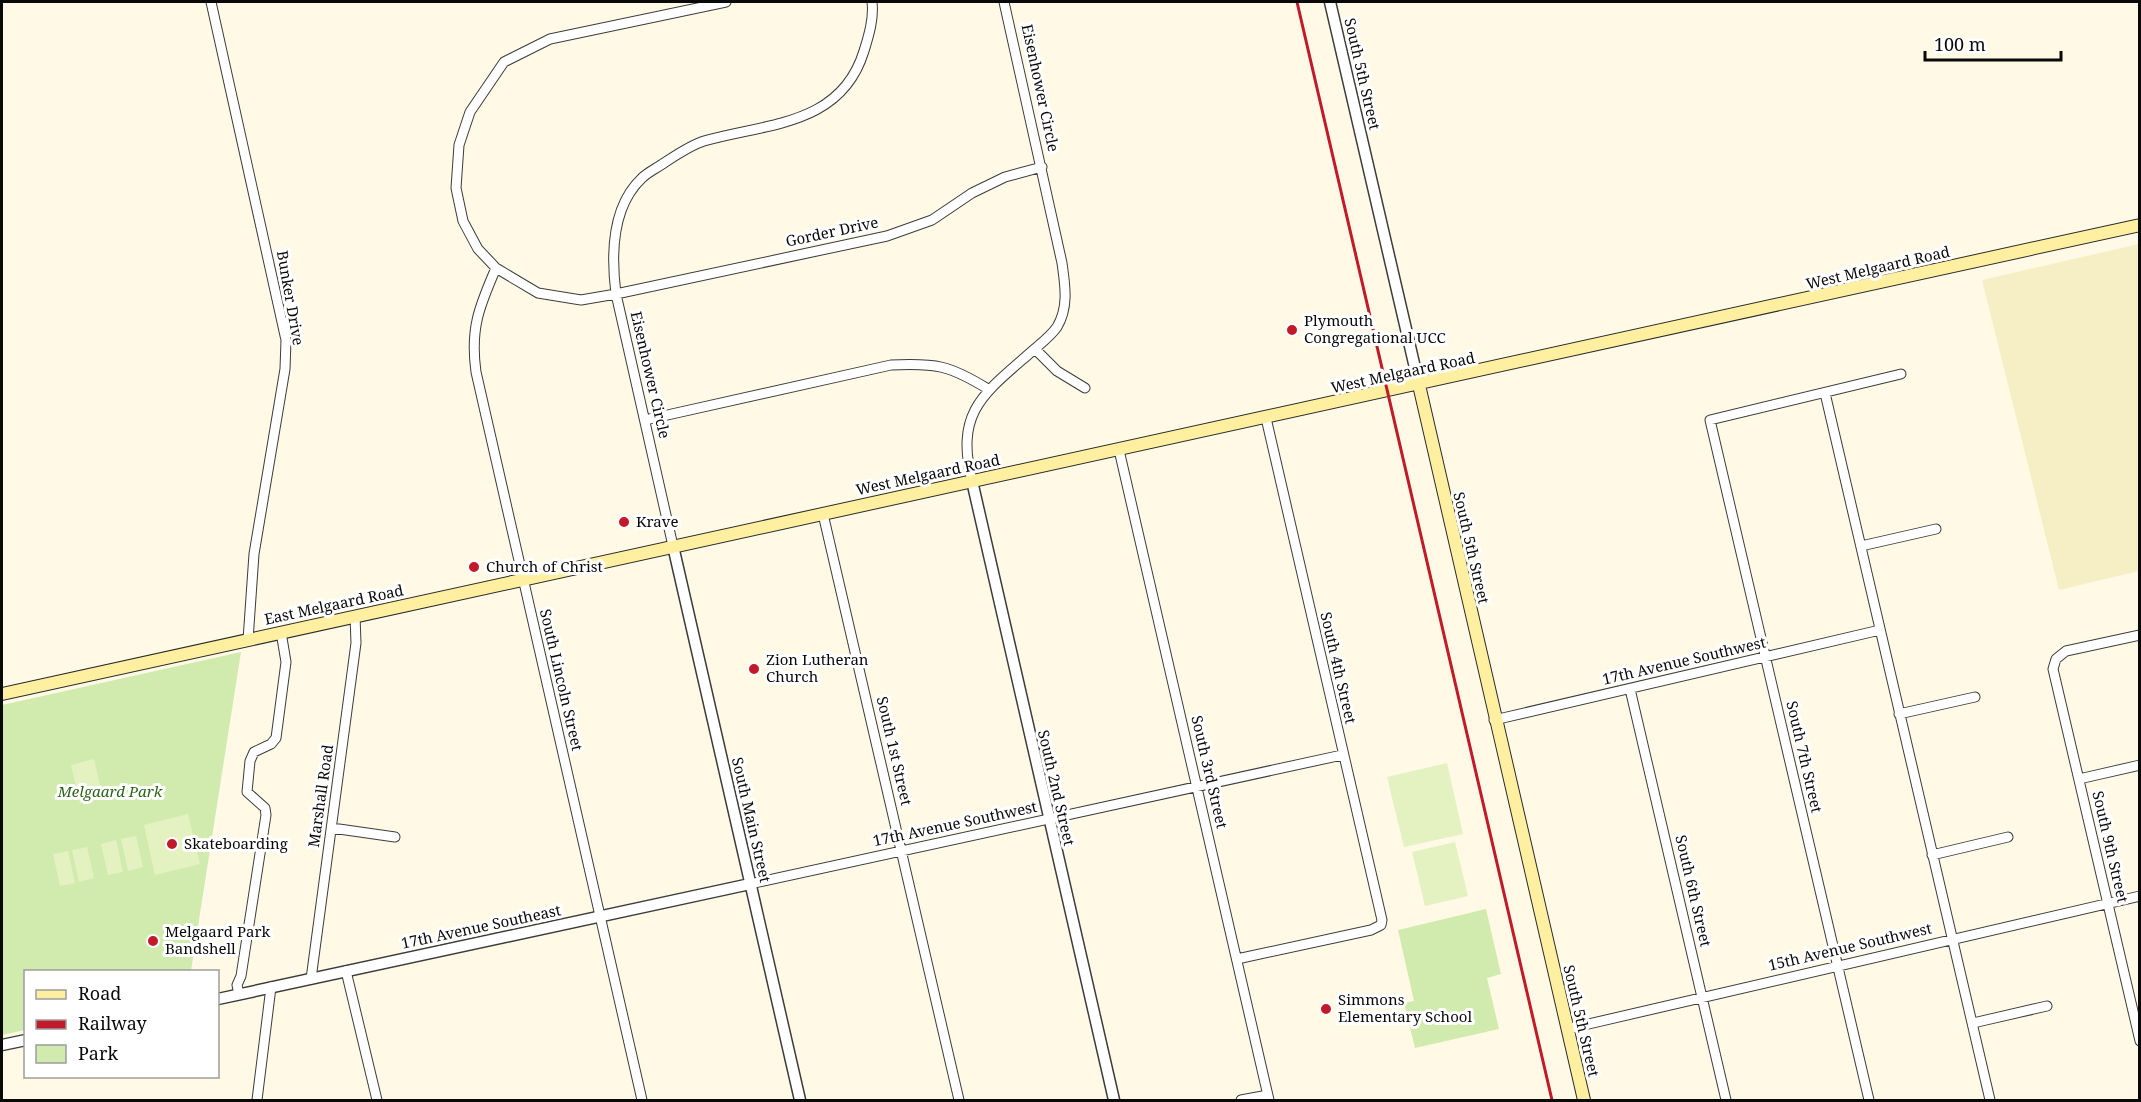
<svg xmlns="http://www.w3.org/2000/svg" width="2141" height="1102" viewBox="0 0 2141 1102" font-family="'Noto Serif',serif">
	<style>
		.farmland { fill: #f6efc5 }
		.green { fill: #d1ebae }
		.pitch { fill: #e3f2c0 }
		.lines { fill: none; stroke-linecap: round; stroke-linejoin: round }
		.minor-casing { stroke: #3c3c3c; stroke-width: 11 }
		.tertiary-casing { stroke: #3c3c3c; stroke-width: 13 }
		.secondary-casing { stroke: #2b2b2b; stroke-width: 14 }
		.minor { stroke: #fff; stroke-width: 9 }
		.tertiary { stroke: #fff; stroke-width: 10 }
		.secondary { stroke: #fff0a1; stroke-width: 12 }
		.rail { stroke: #c11a2a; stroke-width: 3 }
		.poi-dot { fill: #c11a2a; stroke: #fff; stroke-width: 2 }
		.labels { text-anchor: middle; stroke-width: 6; stroke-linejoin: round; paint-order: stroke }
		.street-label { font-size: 15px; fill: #090909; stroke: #fff }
		.poi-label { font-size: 15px; fill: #090909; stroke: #fff; text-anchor: start }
		.park-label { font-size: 15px; font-style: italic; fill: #2b6417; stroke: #fff }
	</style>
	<rect width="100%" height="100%" fill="#fff9e6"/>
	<path class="farmland" d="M2139 244V571L2059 590 1982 280Z"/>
	<path class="green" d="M241 652 191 971 26 972 25 1030 2 1035V705Z
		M1486 909 1501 974 1487 978 1499 1029 1415 1048 1404 1003 1414 1001 1398 930Z"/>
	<path class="pitch" d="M94 759 103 798 80 803 71 765Z
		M1447 763 1463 834 1404 847 1387 777Z
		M188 814 200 864 155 875 144 825Z
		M136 836 143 867 128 871 121 839Z
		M116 840 123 872 108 875 101 844Z
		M1455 842 1468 896 1425 906 1412 852Z
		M87 847 94 878 79 882 72 850Z
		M68 851 75 883 60 886 53 854Z"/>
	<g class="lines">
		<defs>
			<path id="minor" d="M211 2 286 340 285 369 254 554 248 640
				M872 2C874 18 869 35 864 51 841 126 767 123 704 141 691 145 676 155 664 163 657 168 648 172 642 178 611 207 611 255 616 294L887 236 932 220 972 193 1005 177 1042 167
				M496 268C479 307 470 329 476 372L642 1100
				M1035 349 1057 371 1085 388
				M1825 393 1990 1100
				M645 420 891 365C936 363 949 365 988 389
				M1119 450 1269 1100
				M972 481C955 412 983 394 1030 353 1039 345 1051 336 1057 327 1069 307 1065 285 1062 263L1004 2
				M823 514 959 1100
				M673 546 616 294 581 300 538 293 496 268 478 249 463 221 456 188 459 145 470 112 504 62 550 39 726 2
				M1861 546 1936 529
				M2140 635 2066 651 2056 659 2053 669 2140 1041
				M1630 689 1726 1100
				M1899 714 1975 697
				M1494 720 1880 630
				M2079 779 2140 765
				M332 828 395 837
				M1932 855 2008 837
				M750 884 1342 755
				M1237 959 1371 930 1381 925 1382 920 1266 418
				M346 971 377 1100
				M311 979 356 643 355 616
				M239 994 237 985 241 976 266 815 265 808 247 792 250 761 254 752 271 744 276 738 286 662 281 632
				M1973 1023 2047 1006
				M1567 1029 2140 896
				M257 1100 271 987
				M1241 1100 1268 1095
				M1869 1100 1710 420 1901 374"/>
			<path id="tertiary" d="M1330 2 1419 385
				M972 481 1114 1100
				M673 546 800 1100
				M218 999 750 884
				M2 1045 26 1040"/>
			<path id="secondary" d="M1419 385 1584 1100
				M2 694 2140 225"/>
		</defs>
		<use href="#minor" class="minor-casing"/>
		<use href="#tertiary" class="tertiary-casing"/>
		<use href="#secondary" class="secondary-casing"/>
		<use href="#minor" class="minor"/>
		<use href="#tertiary" class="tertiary"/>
		<use href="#secondary" class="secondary"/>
		<path class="rail" d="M1297 2 1552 1100"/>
	</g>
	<g class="poi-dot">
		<circle cx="1292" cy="330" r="6"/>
		<circle cx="624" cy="522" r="6"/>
		<circle cx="474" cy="567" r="6"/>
		<circle cx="754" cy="669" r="6"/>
		<circle cx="172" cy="844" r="6"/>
		<circle cx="153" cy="941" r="6"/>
		<circle cx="1326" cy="1009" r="6"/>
	</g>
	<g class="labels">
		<g class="street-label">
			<text transform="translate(1362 74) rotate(77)" y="5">South 5th Street</text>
			<text transform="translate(1040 88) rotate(78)" y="5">Eisenhower Circle</text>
			<text transform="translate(832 232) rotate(-12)" y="5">Gorder Drive</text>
			<text transform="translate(1878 268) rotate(-13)" y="5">West Melgaard Road</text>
			<text transform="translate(290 298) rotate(80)" y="5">Bunker Drive</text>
			<text transform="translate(1403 373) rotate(-12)" y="5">West Melgaard Road</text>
			<text transform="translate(650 375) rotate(77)" y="5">Eisenhower Circle</text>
			<text transform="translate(928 475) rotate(-12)" y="5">West Melgaard Road</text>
			<text transform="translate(1471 548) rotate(77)" y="5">South 5th Street</text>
			<text transform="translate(334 605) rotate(-12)" y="5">East Melgaard Road</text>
			<text transform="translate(1684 661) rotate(-13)" y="5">17th Avenue Southwest</text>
			<text transform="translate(1338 668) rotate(77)" y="5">South 4th Street</text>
			<text transform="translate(561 680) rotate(77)" y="5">South Lincoln Street</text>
			<text transform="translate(894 751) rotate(77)" y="5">South 1st Street</text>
			<text transform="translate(1804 757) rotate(77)" y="5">South 7th Street</text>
			<text transform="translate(1209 772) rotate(77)" y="5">South 3rd Street</text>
			<text transform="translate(1056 788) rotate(77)" y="5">South 2nd Street</text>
			<text transform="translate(321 796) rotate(-82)" y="5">Marshall Road</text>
			<text transform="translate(751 820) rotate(77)" y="5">South Main Street</text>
			<text transform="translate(955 824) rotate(-12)" y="5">17th Avenue Southwest</text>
			<text transform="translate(2110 847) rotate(77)" y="5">South 9th Street</text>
			<text transform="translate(1693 891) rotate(77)" y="5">South 6th Street</text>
			<text transform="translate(481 927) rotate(-12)" y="5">17th Avenue Southeast</text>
			<text transform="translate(1850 947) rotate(-13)" y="5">15th Avenue Southwest</text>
			<text transform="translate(1581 1021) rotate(77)" y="5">South 5th Street</text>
		</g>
		<g class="poi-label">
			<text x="1304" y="326">Plymouth<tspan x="1304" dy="17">Congregational UCC</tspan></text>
			<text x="636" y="527">Krave</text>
			<text x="486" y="572">Church of Christ</text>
			<text x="766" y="665">Zion Lutheran<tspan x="766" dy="17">Church</tspan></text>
			<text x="184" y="849">Skateboarding</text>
			<text x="165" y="937">Melgaard Park<tspan x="165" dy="17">Bandshell</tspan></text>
			<text x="1338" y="1005">Simmons<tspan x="1338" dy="17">Elementary School</tspan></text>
		</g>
		<g class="park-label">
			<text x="110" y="797">Melgaard Park</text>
		</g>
	</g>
	<rect width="2141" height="1102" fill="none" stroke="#090909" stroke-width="6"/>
	<rect x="24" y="970" width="195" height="108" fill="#ffffff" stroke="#9d9d9d" stroke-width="1.5"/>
	<rect x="36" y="990" width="30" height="9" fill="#fff0a1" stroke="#9d9d9d" stroke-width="1.5"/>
	<text x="78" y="1000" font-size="18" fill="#090909">Road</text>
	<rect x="36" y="1020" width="30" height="9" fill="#c11a2a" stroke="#9d9d9d" stroke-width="1.5"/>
	<text x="78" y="1030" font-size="18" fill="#090909">Railway</text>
	<rect x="36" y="1045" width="30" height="18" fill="#d1ebae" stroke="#9d9d9d" stroke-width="1.5"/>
	<text x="78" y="1060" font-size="18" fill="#090909">Park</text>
	<path d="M1925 51v9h136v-9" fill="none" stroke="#090909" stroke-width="3"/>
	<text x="1934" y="51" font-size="18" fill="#090909" stroke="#ffffff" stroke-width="4.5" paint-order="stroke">100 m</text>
</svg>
